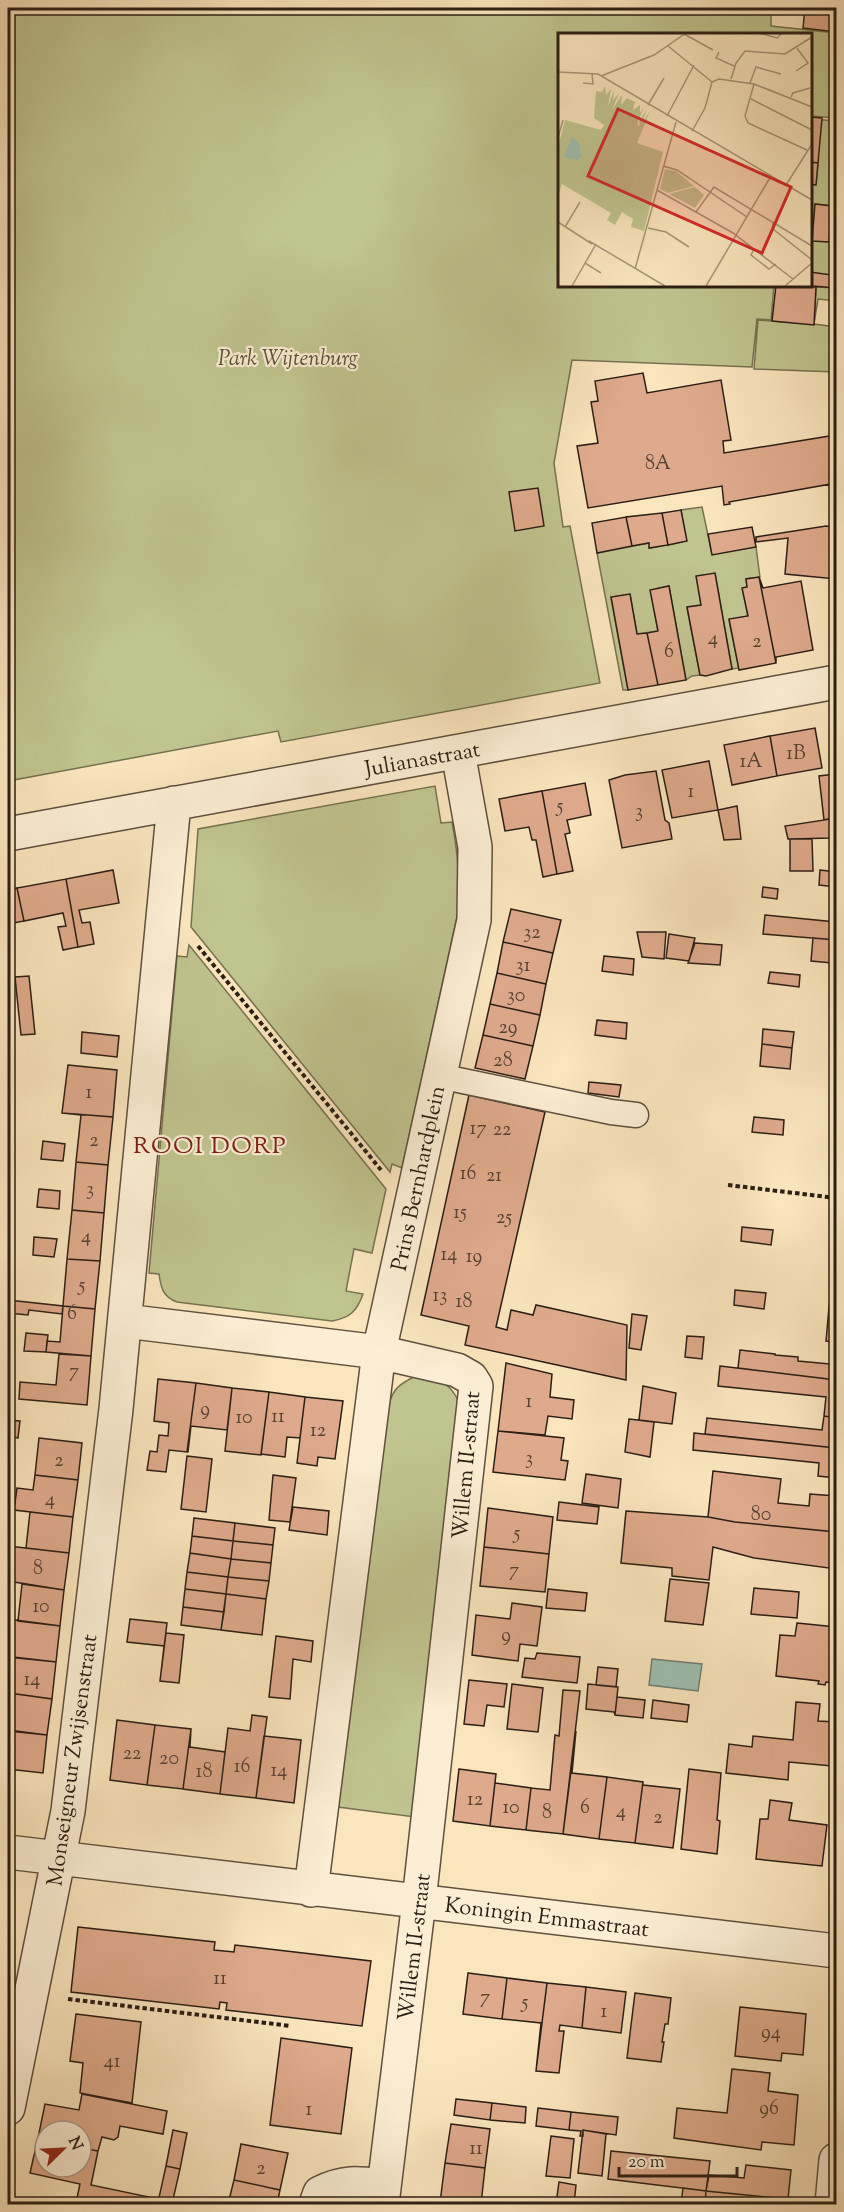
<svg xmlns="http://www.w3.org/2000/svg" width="844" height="2212" viewBox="0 0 844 2212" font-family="'Sorts Mill Goudy',serif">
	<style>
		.green { fill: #c0c48f; stroke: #767252; stroke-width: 1.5; fill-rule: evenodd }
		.water { fill: #9ebfb3; stroke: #707f74; stroke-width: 1.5 }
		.building { fill: #dfaa8c; stroke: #2b1f15; stroke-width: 1.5 }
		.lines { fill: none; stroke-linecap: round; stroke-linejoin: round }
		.service-casing { stroke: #5f503f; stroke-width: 27 }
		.minor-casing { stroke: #5f503f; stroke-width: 36 }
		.path { stroke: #2b1f15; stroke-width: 4; stroke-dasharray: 4.5 3; stroke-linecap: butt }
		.service { stroke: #fceed4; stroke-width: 24 }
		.minor { stroke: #fceed4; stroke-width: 33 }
		.labels { text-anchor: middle; stroke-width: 4.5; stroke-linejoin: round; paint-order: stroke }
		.number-label { font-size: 20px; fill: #584233 }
		.park-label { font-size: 22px; font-style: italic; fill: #58513a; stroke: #fceed4 }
		.street-label { font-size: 22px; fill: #2b1f15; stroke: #fceed4 }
		.neighbourhood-label { font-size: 24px; letter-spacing: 1.5px; fill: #7a1f14; stroke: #fceed4 }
		.inset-road { fill: none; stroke: #a7967a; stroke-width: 1.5 }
		.view { fill: #d62828; fill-opacity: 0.15; stroke: #d62828; stroke-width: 3 }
		.inset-edge { fill: none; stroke: #2b1f15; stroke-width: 3 }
	</style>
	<rect width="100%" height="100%" fill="#fae5bd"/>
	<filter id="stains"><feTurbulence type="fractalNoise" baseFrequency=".00333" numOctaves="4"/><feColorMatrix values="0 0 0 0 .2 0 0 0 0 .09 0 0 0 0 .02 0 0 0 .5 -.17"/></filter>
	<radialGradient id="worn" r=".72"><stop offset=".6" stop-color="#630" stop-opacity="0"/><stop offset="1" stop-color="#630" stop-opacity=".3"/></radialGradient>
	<path class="green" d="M8 8H771V26L836 33V118L810 116V34H559V285H774L771 320 757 319 752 367 572 360 554 463 563 527 570 526 600 683 281 742 278 731 8 781Z
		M811 119 836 121V267H832L831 275 810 272V184L816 185 818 163 810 162ZM815 204 832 206 829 242 812 240Z
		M816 287 836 288V301L818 299 814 324 836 327V372L754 369 758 320 814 324Z
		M702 507 712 554 756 547 760 577 746 579 747 587 743 588 748 616 729 620 739 668 732 669 715 574 697 576 701 605 687 608 700 675 692 676 686 680 669 586 651 590 658 631 637 634 630 594 611 597 628 690H623L597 553 649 543 650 548 686 541 681 510Z
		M435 786 441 823 452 822C458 852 460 881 458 912L402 1168 392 1164 390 1172 191 927 198 829Z
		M189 945 386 1189 372 1253 354 1249 346 1291 363 1294C357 1311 350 1318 332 1321L177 1302C163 1297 161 1288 159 1274L149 1273 177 956 187 957Z
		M416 1376C440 1381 449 1380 460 1404L415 1817 338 1807 389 1405C392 1389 401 1383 416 1376Z"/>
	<path class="water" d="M652 1659 702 1664 698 1691 649 1685Z"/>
	<path class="building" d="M805 8H836V32L803 28Z
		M810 117 822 118 818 163 810 162Z
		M810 162 818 163 816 185 810 184Z
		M815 204 832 206 829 242 812 241Z
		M831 267H836V288L801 285H810V272L831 275Z
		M776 285 816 287 814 325 772 321Z
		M643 373 647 393 721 380 731 440 723 441 724 453 836 435V483L729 502 730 504 724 505 722 486 588 508 577 446 598 443 591 402 598 401 595 381Z
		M836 483V528L829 484Z
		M538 488 544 526 515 531 509 492Z
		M681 510 687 541 668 545 662 513Z
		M662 513 668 545 649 548V543L632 546 626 517Z
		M626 517 632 546 597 553 592 523Z
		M826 526 836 528V579L785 574 788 538 756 542V537Z
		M752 527 756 547 712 555 708 534Z
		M715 573 732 669 706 676 700 675 687 607 701 605 696 576Z
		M759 577 763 588 801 581 813 650 776 657V663Z
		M759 577 776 663 739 670 729 619 748 616 742 588 747 587 746 579Z
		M669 586 686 680 658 685 647 633 658 631 650 590Z
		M630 594 637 634 647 633 658 685 628 690 611 597Z
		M815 728 822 768 777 776 770 736Z
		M770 736 777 776 732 785 724 745Z
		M709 761 718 810 672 818 662 770Z
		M656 771 665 820 669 823 672 839 622 848 609 780 625 775Z
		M836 774V817L824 820 819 776Z
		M585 783 591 815 567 820 570 833 565 834 573 871 557 874 542 791Z
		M542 791 557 874 543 877 536 840H532L529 827 505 831 499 799Z
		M737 806 741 839 724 840 718 810Z
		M830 819 832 838 788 839 785 826Z
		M790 839H812L813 871H790Z
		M113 870 119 903 79 910 82 923 90 922 94 944 78 947 66 879Z
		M820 870 836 872V887L819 885Z
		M66 879 78 947 63 950 58 927 66 926 63 913 24 921 17 888Z
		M763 887 778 889 777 899 762 897Z
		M17 888 24 921 8 924V890Z
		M511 909 561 920 553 953 503 942Z
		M765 915 836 922V940L763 934Z
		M637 932H666L664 959 642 957Z
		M669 934 695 938 689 961 666 958Z
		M813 938 836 940V957L833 956 832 963 811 961Z
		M503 942 553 953 546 984 497 973Z
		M695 943 722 945 720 965 688 963Z
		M604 956 634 959 633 975 602 971Z
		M770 972 800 975 799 987 768 983Z
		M497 973 546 984 540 1015 490 1004Z
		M29 976 35 1034 21 1035 15 977Z
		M490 1004 540 1015 533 1046 483 1035Z
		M597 1020 627 1023 626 1039 595 1035Z
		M763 1029 794 1032 792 1048 762 1044Z
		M82 1032 119 1036 117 1057 81 1053Z
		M483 1035 533 1046 525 1079 475 1068Z
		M762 1044 792 1048 790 1069 760 1066Z
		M68 1065 117 1070 113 1117 62 1113Z
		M589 1082 621 1085 619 1097 588 1093Z
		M469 1095 545 1112 496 1327 507 1330 511 1310 533 1315 536 1305 627 1325 626 1380 465 1345 469 1326 421 1315Z
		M62 1113 113 1117 108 1165 76 1162 81 1115Z
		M754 1117 784 1120 783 1135 752 1132Z
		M43 1141 65 1144 63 1161 41 1159Z
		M76 1162 108 1165 104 1213 72 1210Z
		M39 1189 60 1191 59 1209 37 1207Z
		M72 1210 104 1213 100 1261 67 1259Z
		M742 1227 773 1230 771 1245 741 1241Z
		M34 1237 57 1239 54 1257 33 1255Z
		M836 1244V1276H833Z
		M67 1259 100 1261 95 1309 63 1306Z
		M833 1276H836V1308L829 1307Z
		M735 1290 766 1293 764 1309 734 1305Z
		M8 1300 63 1306 62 1314 29 1310 28 1315 8 1313Z
		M63 1306 95 1309 91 1356 46 1352 47 1341 60 1342Z
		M829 1307 836 1308V1342L826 1341Z
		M632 1314 647 1316 641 1350 629 1348Z
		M26 1333 48 1335 46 1352 24 1351Z
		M687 1336 704 1337 702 1359 685 1357Z
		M740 1350 775 1354V1355L798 1357V1361L830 1364 831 1350 836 1351V1380L738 1368Z
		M59 1354 91 1356 87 1405 19 1399 20 1382 56 1385Z
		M506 1363 552 1374 550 1397 574 1400 572 1419 548 1416 545 1435 498 1431Z
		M720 1366 836 1380V1418L824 1416 826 1397 718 1386Z
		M158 1379 196 1383 187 1452 169 1450 166 1472 147 1470 150 1451 157 1452 159 1435 168 1436 169 1423 154 1421Z
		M196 1383 232 1388 227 1430 191 1426 188 1452H187Z
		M643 1386 676 1393 672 1424 639 1420Z
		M232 1388 269 1392 261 1455 225 1451Z
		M269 1392 305 1397 300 1438 287 1437 285 1457 261 1454Z
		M305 1397 343 1401 335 1459 318 1457 317 1466 297 1463Z
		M824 1416 836 1418V1448L705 1434 707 1418 822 1430Z
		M629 1419 654 1422 650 1457 625 1452Z
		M8 1420 20 1421 18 1438 10 1437 8 1454Z
		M498 1431 564 1438 561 1460 568 1461 565 1480 493 1472Z
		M694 1433 836 1448V1478L818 1476 819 1463 693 1450Z
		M39 1438 82 1443 78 1480 35 1475Z
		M187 1456 212 1459 206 1512 181 1509Z
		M713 1471 781 1479 778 1503 809 1506 810 1494 836 1496V1532L735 1522 708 1517Z
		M586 1474 621 1479 618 1508 582 1503Z
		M35 1475 78 1480 73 1517 14 1510 17 1488 33 1490Z
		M273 1475 296 1478 290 1522 269 1520Z
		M559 1502 599 1507 597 1524 557 1520Z
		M293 1507 329 1511 327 1535 289 1530Z
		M488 1508 553 1517 549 1554 484 1547Z
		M626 1511 708 1517 735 1522 836 1532V1569L754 1558 713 1547 709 1580 672 1576V1568L621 1563Z
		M30 1512 73 1517 69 1553 26 1548Z
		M194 1518 235 1523 233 1541 192 1536Z
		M235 1523 275 1528 273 1545 233 1541Z
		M192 1536 233 1541 231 1559 190 1553Z
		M233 1541 273 1545 271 1563 231 1559Z
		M8 1546 69 1553 64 1590 8 1581Z
		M484 1547 549 1554 545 1592 480 1586Z
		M190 1553 231 1559 228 1577 187 1572Z
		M231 1559 271 1563 269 1581 228 1577Z
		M187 1572 228 1577 226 1594 185 1589Z
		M228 1577 269 1581 266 1599 226 1594Z
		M670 1579 709 1583 703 1625 665 1621Z
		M22 1584 64 1590 60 1626 18 1621Z
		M754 1588 799 1592 797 1618 751 1614Z
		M185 1589 226 1594 224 1612 183 1607Z
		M548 1589 587 1593 585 1611 546 1608Z
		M226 1594 266 1599 262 1635 221 1630Z
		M512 1603 542 1607 537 1646 520 1644 518 1661 472 1655 476 1615 510 1619Z
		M183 1607 224 1612 221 1630 181 1625Z
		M8 1619 60 1626 56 1662 8 1657Z
		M130 1619 167 1623 160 1681 164 1646 127 1642Z
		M797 1623 836 1627V1683L826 1682 825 1685 818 1684 819 1681 776 1676 780 1635 795 1636Z
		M166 1633 184 1635 179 1683 160 1681Z
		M276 1636 313 1641 311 1662 293 1659 290 1699 269 1697Z
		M537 1653 580 1657 577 1683 522 1677 525 1658 535 1659Z
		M13 1657 56 1662 52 1699 9 1693Z
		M598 1667 618 1669 616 1687 596 1685Z
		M469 1680 507 1684 504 1707 487 1705 484 1726 464 1724Z
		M512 1684 543 1688 538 1732 507 1729Z
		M588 1684 618 1687 615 1715 614 1712 586 1709Z
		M563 1690 580 1691 563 1834 526 1830 531 1788 550 1790 555 1735 559 1736Z
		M9 1693 52 1699 47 1735 8 1730Z
		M617 1697 645 1700 643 1718 615 1715Z
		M653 1700 689 1705 687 1722 651 1718Z
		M796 1702 820 1704 818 1721 836 1722 832 1766 789 1762 788 1780 726 1773 729 1744 752 1747 753 1736 793 1740Z
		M252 1715 267 1717 256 1798 220 1794 228 1728 250 1731Z
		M117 1720 155 1725 147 1785 110 1780Z
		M155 1725 191 1729 183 1789 147 1785Z
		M191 1729 190 1747 225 1752 220 1794 183 1789Z
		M8 1731 47 1735 43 1773 8 1769Z
		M576 1731 572 1773 607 1777 599 1839 563 1834Z
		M264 1736 301 1740 294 1803 256 1798Z
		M459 1769 496 1774 490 1826 453 1821Z
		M689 1769 721 1773 717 1820 720 1821 717 1854 681 1849Z
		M607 1777 643 1782 635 1843 599 1839Z
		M643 1782V1785L680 1789 673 1848 635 1843Z
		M495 1783 531 1788 526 1830 490 1826Z
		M770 1800 792 1803 789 1820 827 1825 822 1866 756 1859 760 1819H768Z
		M78 1927 215 1942 214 1950 234 1952 235 1945 371 1961 362 2026 226 2010 227 2003 220 2002 219 2009 71 1992Z
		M468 1973 507 1978 502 2019 463 2014Z
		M507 1978 547 1983 536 2071 541 2023 502 2019Z
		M547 1983 586 1987 582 2028 560 2025 559 2031H564L559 2073 536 2071Z
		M586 1987 626 1992 621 2033 582 2028Z
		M635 1993 671 1998 668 2024H665L662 2042H664L661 2062 627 2058Z
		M740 2007 806 2014 803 2055 782 2053 781 2061 735 2056Z
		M76 2014 141 2022 132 2103 80 2093 83 2063 70 2061Z
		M281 2038 352 2048 341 2134 270 2125Z
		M732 2069 770 2073 768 2091 798 2095 794 2145 762 2142 761 2150 674 2138 677 2108 727 2113Z
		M82 2094 167 2111 163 2134 120 2126 118 2137 114 2140 102 2137 98 2151 81 2148V2131H45V2140L38 2138 45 2104 79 2110Z
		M456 2099 492 2103 490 2120 454 2115Z
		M492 2103 526 2107 525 2123 490 2120Z
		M538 2108 571 2112 569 2130 536 2126Z
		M571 2112 618 2117 616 2135 583 2130V2136H580L581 2131 569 2130Z
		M451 2124 490 2129 485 2168 445 2163Z
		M173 2130 187 2133 180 2169 166 2166Z
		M583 2130 606 2134 602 2176 578 2173Z
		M551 2136 574 2139 570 2178 546 2176Z
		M38 2138 45 2140V2167H81V2148L98 2151 91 2185 149 2197 148 2204H108L77 2198 80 2184 30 2173Z
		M241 2144 288 2153 280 2190 234 2180Z
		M611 2151 710 2161 706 2191 608 2179Z
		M445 2163 485 2168 481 2204 440 2203Z
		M746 2165 791 2170 788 2199 706 2191 709 2175 744 2178Z
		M166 2166 180 2169 172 2204 158 2202Z
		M234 2180 280 2190 277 2204H228Z
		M559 2182 576 2185 574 2204H556Z
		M683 2188 706 2191 705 2204H681Z
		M706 2191 788 2199 787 2204H705Z
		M77 2198 108 2204H76Z"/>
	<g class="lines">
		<defs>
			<path id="service" d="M439 1076 611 1112 636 1115"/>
			<path id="minor" d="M8 834 836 682
				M125 1321 379 1352 457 1370 471 1378 476 1386 419 1901 382 2204
				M8 1852 836 1951
				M311 1890 379 1352 474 920 475 847 458 752
				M8 2108 68 1811 116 1409 174 803
				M316 2204 320 2193C344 2181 358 2183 384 2186
				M832 2204 836 2160"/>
		</defs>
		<use href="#service" class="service-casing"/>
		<use href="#minor" class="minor-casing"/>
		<path class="path" d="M198 946 381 1170
			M728 1185 836 1198
			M68 1999 291 2026"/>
		<use href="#service" class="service"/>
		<use href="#minor" class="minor"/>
	</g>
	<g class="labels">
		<g class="number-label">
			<text x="658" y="469">8A</text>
			<text x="713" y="644">4</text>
			<text x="757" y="647">2</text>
			<text x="669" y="657">6</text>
			<text x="796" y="759">1B</text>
			<text x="751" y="767">1A</text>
			<text x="691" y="797">1</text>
			<text x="560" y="812">5</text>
			<text x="639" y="817">3</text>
			<text x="532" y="938">32</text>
			<text x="523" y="971">31</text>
			<text x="516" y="1001">30</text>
			<text x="508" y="1033">29</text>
			<text x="503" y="1066">28</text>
			<text x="89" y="1098">1</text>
			<text x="478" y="1134">17</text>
			<text x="502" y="1135">22</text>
			<text x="94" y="1146">2</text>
			<text x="468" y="1179">16</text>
			<text x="494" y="1181">21</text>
			<text x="90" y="1195">3</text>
			<text x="460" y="1218">15</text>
			<text x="504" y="1223">25</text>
			<text x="86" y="1242">4</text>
			<text x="449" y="1260">14</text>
			<text x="474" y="1262">19</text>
			<text x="82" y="1291">5</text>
			<text x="440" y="1301">13</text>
			<text x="464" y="1307">18</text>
			<text x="72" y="1319">6</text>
			<text x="74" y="1377">7</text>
			<text x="529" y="1407">1</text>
			<text x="205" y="1415">9</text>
			<text x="278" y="1422">11</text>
			<text x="244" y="1423">10</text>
			<text x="318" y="1436">12</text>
			<text x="529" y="1464">3</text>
			<text x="59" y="1466">2</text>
			<text x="50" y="1505">4</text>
			<text x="761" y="1520">80</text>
			<text x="517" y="1539">5</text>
			<text x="38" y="1574">8</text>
			<text x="514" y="1576">7</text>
			<text x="41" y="1612">10</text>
			<text x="506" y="1641">9</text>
			<text x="32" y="1685">14</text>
			<text x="132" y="1759">22</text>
			<text x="169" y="1764">20</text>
			<text x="242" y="1772">16</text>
			<text x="279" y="1776">14</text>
			<text x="204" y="1777">18</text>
			<text x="475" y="1805">12</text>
			<text x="511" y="1813">10</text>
			<text x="585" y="1813">6</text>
			<text x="621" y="1817">4</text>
			<text x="547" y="1818">8</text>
			<text x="658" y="1823">2</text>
			<text x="220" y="1984">11</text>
			<text x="485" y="2003">7</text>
			<text x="525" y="2008">5</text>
			<text x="604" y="2017">1</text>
			<text x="771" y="2038">94</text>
			<text x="112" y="2067">41</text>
			<text x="769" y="2114">96</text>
			<text x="309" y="2115">1</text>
			<text x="476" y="2154">11</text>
			<text x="261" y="2174">2</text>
		</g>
		<g class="park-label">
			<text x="288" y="365">Park Wijtenburg</text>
		</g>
		<g class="street-label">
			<text transform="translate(422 758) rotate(-10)" y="8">Julianastraat</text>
			<text transform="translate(417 1178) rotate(-78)" y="8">Prins Bernhardplein</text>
			<text transform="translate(465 1465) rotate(-85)" y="8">Willem II-straat</text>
			<text transform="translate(71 1760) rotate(-82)" y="8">Monseigneur Zwijsenstraat</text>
			<text transform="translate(547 1916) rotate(7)" y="8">Koningin Emmastraat</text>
			<text transform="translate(413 1947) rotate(-83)" y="8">Willem II-straat</text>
		</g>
		<g class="neighbourhood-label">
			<text x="210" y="1153">ROOI DORP</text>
		</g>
	</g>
	<g transform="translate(558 33)">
		<rect width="254" height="254" fill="#fae5bd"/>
		<path d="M47 53 48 62 53 56 50 74 56 57 55 67 61 60 54 77 64 62 63 72 69 65 77 69 75 77 82 72V80L86 74 79 91 82 93 81 89 89 76 84 90 92 78 79 110 105 119 86 198 73 194 75 186 64 179 57 192 49 187 53 180 4 151 0 163V114L7 87 43 97 46 92 36 85 38 58 44 59ZM107 136 118 138 136 153 110 160 102 156ZM137 154 146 162 137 175 111 161Z" fill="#c0c48f"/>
		<path d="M14 104 21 110 23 124 19 127 6 124Z" fill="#9ebfb3"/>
		<path class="inset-road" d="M201 0 219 5 224 0M126 1 155 17M110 13 154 49M161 19 158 25 176 33M238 38 250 30 239 15M0 39 40 41 254 167M43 43 96 22 128 0M173 46 178 30 187 18 227 21 254 4M25 50 35 51 34 41M192 50 198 34 223 41M196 51 187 83 190 90 249 117M233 64 235 60 252 55M193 66 254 97M90 72 106 45M109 83 136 32M134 98 147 75 154 49 161 46 196 51 254 74M0 105 5 87M105 133 119 137 189 184M228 152 254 111M99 157 175 200 235 246M138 179 156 154 254 213M0 189 34 211M215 189V196L254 227M7 194 22 169M90 195 108 199 131 214M31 208 107 253M196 216 193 222 211 236 218 231M27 230 43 240M77 236 118 89M14 253 38 211M148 253 213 143M227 253 254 230"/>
		<path class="view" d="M60 76 233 154 204 220 30 143Z"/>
		<rect width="254" height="254" class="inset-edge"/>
	</g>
	<rect width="844" height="2212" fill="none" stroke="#fae5bd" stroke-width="30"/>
	<rect x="9" y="9" width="826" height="2194" fill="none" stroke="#2b1f15" stroke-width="3"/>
	<rect x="15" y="15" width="814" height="2182" fill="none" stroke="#2b1f15" stroke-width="1.5"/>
	<g transform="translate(63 2149) rotate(66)"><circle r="28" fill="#fceed4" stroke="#a89b88" stroke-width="1.5"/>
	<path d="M0-4.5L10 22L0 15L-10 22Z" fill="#8f2418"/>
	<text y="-9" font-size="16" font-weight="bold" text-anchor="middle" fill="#2b1f15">N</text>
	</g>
	<path d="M619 2167v9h118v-9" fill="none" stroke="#2b1f15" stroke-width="3"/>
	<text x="628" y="2167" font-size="18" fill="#2b1f15" stroke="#fceed4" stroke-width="4.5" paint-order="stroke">20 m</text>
	<rect width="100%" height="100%" filter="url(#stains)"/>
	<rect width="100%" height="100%" fill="url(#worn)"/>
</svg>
